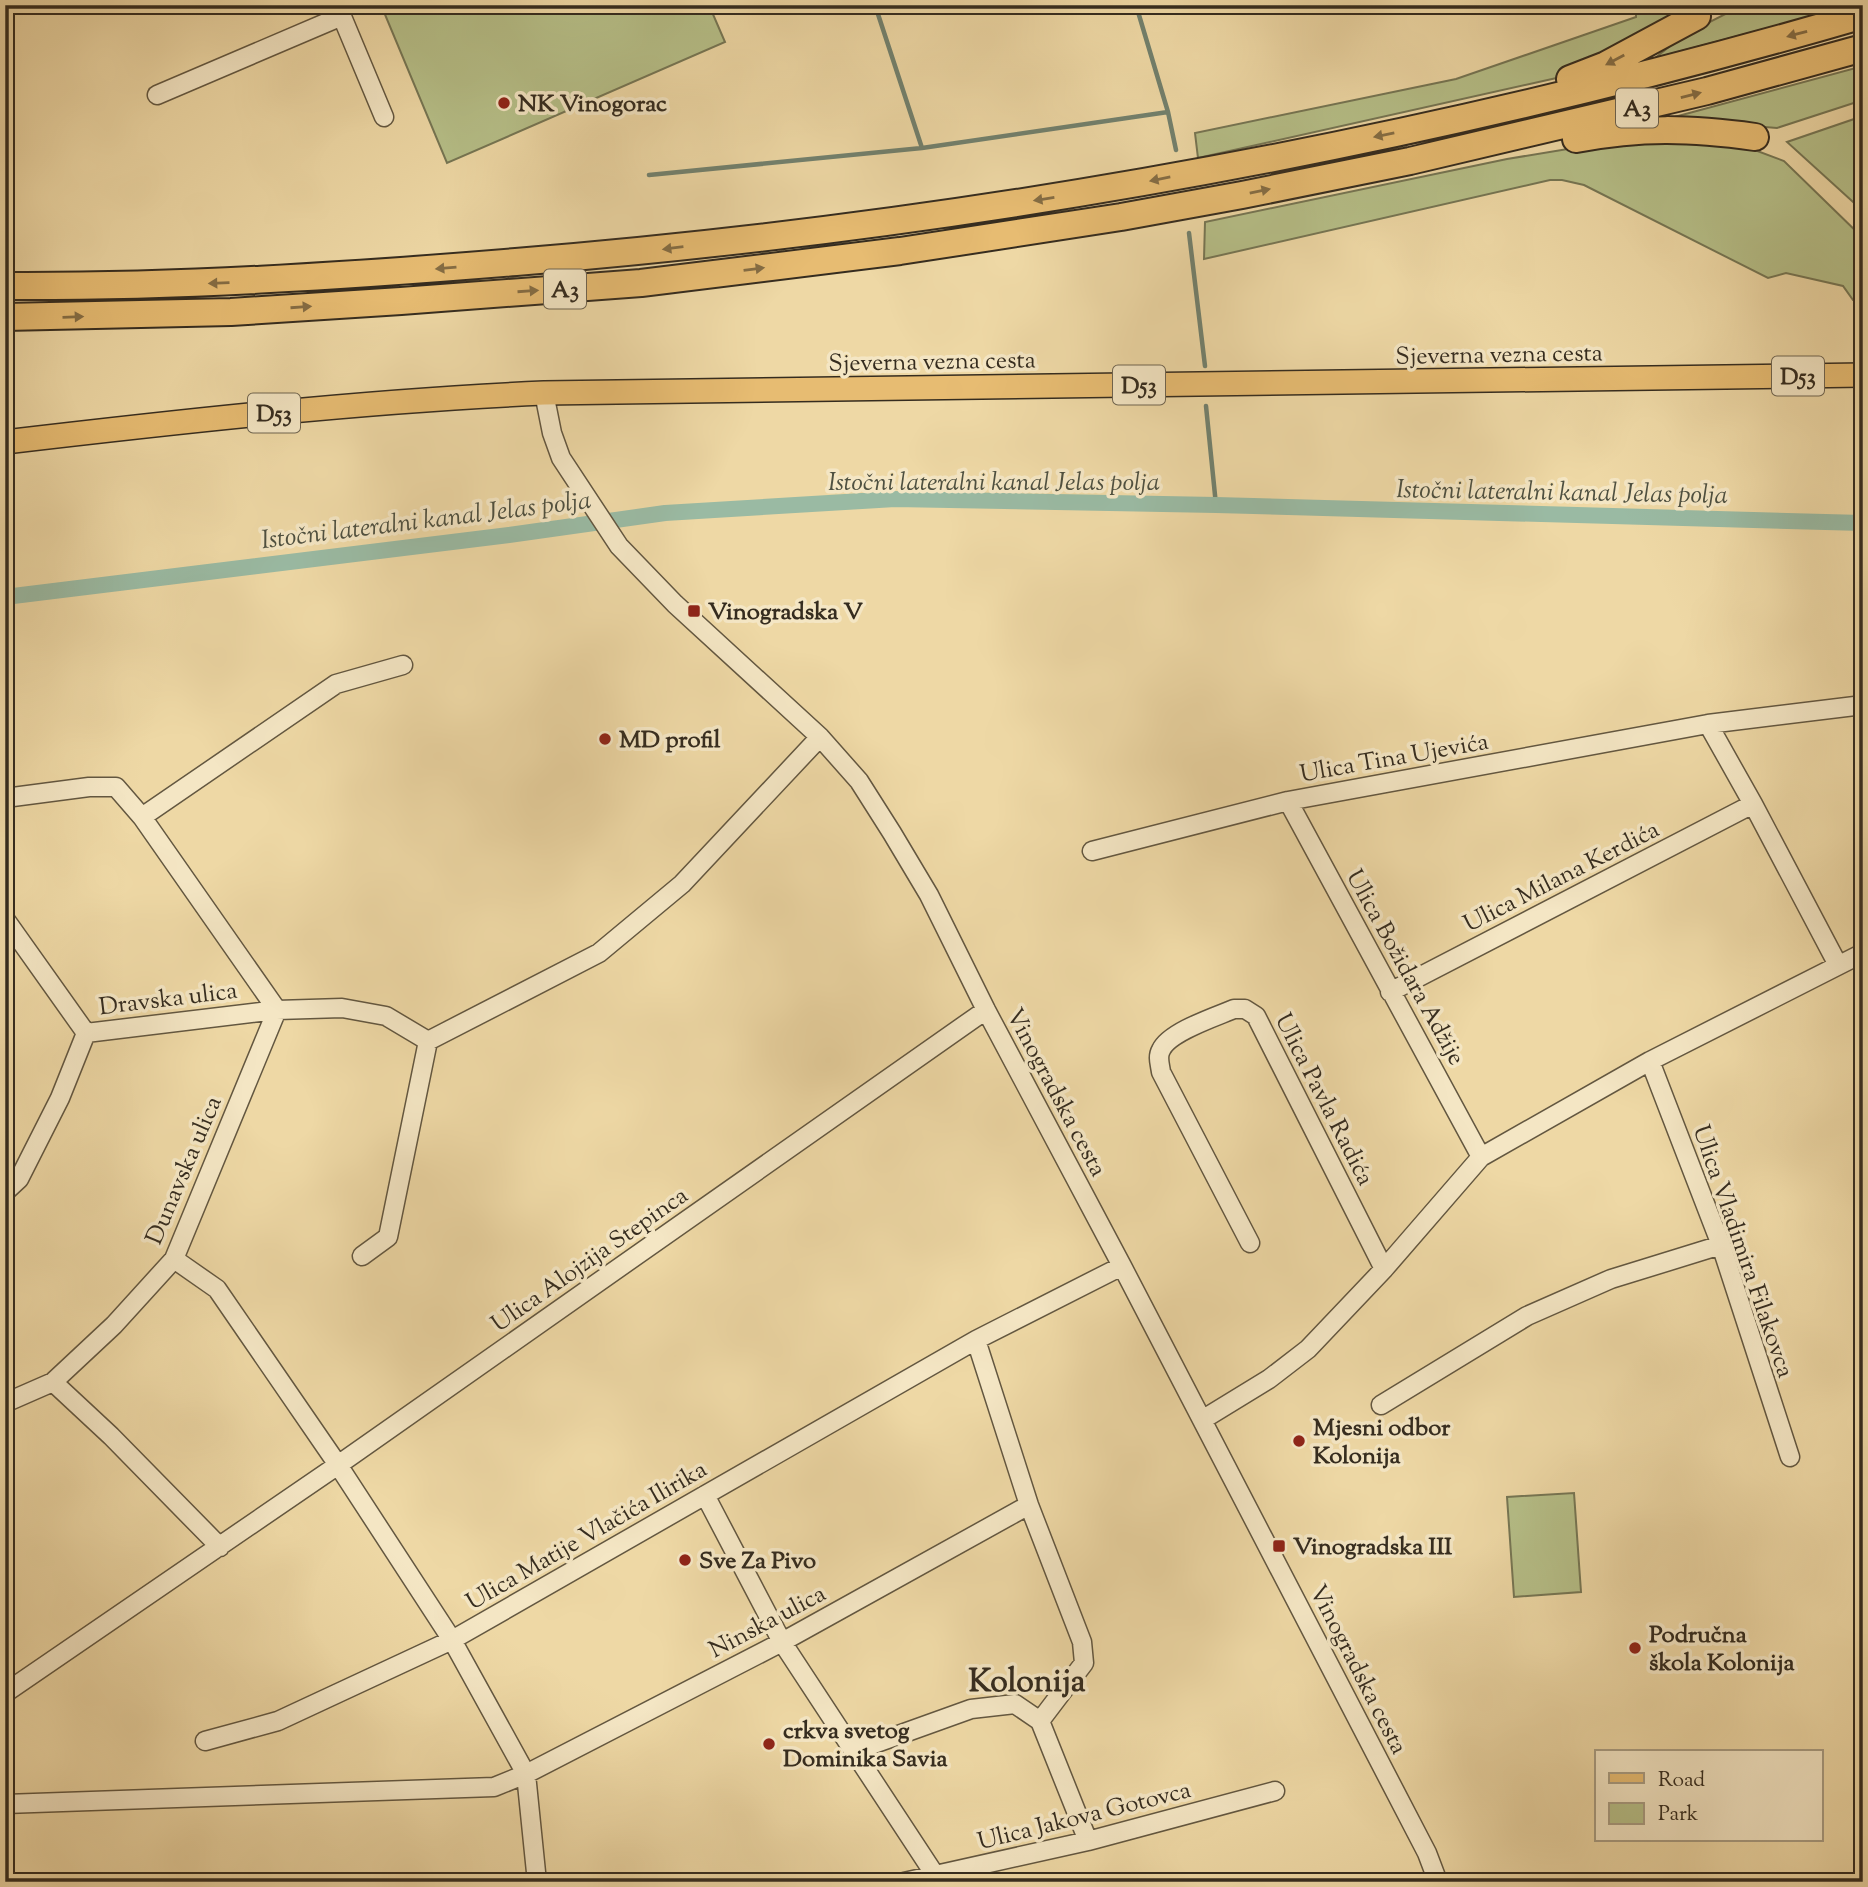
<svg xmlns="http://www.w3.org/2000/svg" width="1868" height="1887" viewBox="0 0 1868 1887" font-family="'Sorts Mill Goudy',serif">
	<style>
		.green { fill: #b6bf88; stroke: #767654; stroke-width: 2 }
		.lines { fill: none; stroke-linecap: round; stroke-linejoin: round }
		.stream { stroke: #72816e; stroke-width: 4.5 }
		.canal { stroke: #9abaa3; stroke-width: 16 }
		.minor-casing { stroke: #635740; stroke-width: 21 }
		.major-casing { stroke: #352c1f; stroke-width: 26 }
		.highway-casing { stroke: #352c1f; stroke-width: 30 }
		.minor { stroke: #f4e6c4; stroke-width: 18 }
		.major { stroke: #e7bc72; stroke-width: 23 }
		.highway { stroke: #e7bc72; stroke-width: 26 }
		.oneway { fill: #856d44 }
		.poi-dot { fill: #8f2418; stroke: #f4e6c4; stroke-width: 2.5 }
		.labels { text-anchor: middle; stroke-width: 7; stroke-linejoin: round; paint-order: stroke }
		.shield { fill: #f4e6c4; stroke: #6e6450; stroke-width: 2 }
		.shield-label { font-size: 23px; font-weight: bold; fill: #352c1f }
		.poi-label { font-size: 24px; font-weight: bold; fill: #352c1f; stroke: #f4e6c4; text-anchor: start }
		.street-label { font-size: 24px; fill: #352c1f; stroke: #f4e6c4 }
		.water-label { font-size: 26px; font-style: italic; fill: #4e5040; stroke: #f4e6c4 }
		.district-label { font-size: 32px; font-weight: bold; fill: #352c1f; stroke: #f4e6c4 }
	</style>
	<rect width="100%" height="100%" fill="#eed8a5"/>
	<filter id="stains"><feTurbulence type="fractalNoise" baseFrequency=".00286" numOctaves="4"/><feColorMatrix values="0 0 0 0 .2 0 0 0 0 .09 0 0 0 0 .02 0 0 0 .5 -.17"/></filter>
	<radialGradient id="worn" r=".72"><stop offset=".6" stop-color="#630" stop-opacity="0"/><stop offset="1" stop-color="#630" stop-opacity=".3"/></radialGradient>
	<path class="green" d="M381 5H709L725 42 447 163Z
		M1636 5H1697L1561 77 1198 158 1195 133 1456 79 1636 17Z
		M1743 5H1854L1655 58 1684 35Z
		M1863 66V100L1777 128 1667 119Z
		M1863 116V211L1787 142Z
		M1668 138 1752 149 1784 161 1863 238V299L1853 300 1843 286 1786 273 1768 278 1584 185 1562 180H1550L1204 259 1205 222 1507 159 1610 142Z
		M1574 1493 1581 1592 1514 1597 1507 1497Z"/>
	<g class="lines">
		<path class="stream" d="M875 5 922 148
			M1136 5 1168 112 1176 150
			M649 175 922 148 1168 112
			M1189 233 1205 366
			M1206 406 1216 505"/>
		<path class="canal" d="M5 597 509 535 665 513 895 499 1216 505 1863 523"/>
		<defs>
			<path id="minor" d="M338 7 384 117
				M157 95 342 16
				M544 393 552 433 561 458 619 546 675 604 820 737 859 781 892 833 929 895 986 1010 1122 1266 1427 1853 1438 1882
				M1708 724 1753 804 1838 965
				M5 798 89 787H116L142 817 277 1010 174 1259 114 1325 53 1382 5 1403
				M1288 801 1481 1157
				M142 817 336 684 403 665
				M1092 851 1288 801 1708 724 1863 705
				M5 919 86 1033
				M1390 992 1753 804
				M1650 1061 1721 1245 1790 1457
				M5 1192 19 1179 60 1098 86 1033 277 1010 342 1008 386 1016 428 1041
				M1250 1243 1161 1072C1160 1064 1157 1057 1161 1050 1169 1032 1215 1017 1234 1009H1245L1256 1016 1384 1269
				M362 1256 388 1237 428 1041 599 953 682 884 820 737
				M174 1259 217 1289 338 1465 452 1640 526 1774 537 1882
				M976 1340 1029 1505 1082 1642 1084 1663 1040 1721
				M53 1382 111 1436 220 1547
				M1381 1405 1527 1316 1611 1279 1721 1245
				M1202 1420 1269 1379 1308 1349 1384 1269 1481 1157 1650 1061 1863 953
				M705 1495 782 1642 935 1875
				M5 1693 338 1465 986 1010
				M205 1741 278 1721 452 1640 976 1340 1122 1266
				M854 1751 971 1709 1015 1704 1040 1721 1088 1841
				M5 1804 494 1787 526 1774 782 1642 1029 1505
				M904 1882 1088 1841 1275 1791"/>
			<path id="major" d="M5 442C184 421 364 401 544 393L1863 375"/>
			<path id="highway" d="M1570 79 1606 65 1697 16
				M1576 139C1642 127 1689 128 1755 137
				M5 286C176 287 346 276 516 262 971 225 1424 143 1863 15
				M5 317 231 312 401 301 641 283 900 251 1121 217 1242 195 1410 161 1707 91 1863 48"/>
		</defs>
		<use href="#minor" class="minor-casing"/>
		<use href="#major" class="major-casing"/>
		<use href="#highway" class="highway-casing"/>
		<use href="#minor" class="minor"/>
		<use href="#major" class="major"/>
		<use href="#highway" class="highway"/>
	</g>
	<defs><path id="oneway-solid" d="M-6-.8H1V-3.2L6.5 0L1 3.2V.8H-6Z" transform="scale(1.75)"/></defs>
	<g class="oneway">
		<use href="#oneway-solid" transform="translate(1797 34) rotate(165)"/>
		<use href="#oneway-solid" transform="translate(1615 60) rotate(152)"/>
		<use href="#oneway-solid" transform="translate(1691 95) rotate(-14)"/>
		<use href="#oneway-solid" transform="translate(1384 135) rotate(169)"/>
		<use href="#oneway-solid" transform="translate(1160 179) rotate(169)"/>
		<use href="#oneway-solid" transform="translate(1260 191) rotate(-12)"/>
		<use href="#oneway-solid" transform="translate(1044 199) rotate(171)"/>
		<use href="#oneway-solid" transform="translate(673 248) rotate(173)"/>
		<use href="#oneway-solid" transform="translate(446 268) rotate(175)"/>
		<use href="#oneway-solid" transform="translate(754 269) rotate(-7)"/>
		<use href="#oneway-solid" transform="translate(219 283) rotate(178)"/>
		<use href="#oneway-solid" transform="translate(528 291) rotate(-4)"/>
		<use href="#oneway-solid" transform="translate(301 307) rotate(-4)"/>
		<use href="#oneway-solid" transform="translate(73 317) rotate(-2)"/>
	</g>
	<g class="poi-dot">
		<circle cx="504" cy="103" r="7"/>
		<rect x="687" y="604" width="14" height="14" rx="3.5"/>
		<circle cx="605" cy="739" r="7"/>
		<circle cx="1299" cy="1441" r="7"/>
		<rect x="1272" y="1539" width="14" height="14" rx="3.5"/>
		<circle cx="685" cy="1560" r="7"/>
		<circle cx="1635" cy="1648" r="7"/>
		<circle cx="769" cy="1744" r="7"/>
	</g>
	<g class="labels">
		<g class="shield">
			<rect x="1616" y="88.5" width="42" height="39" rx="5"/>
			<rect x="544" y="269.5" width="42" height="39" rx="5"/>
			<rect x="1772" y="356.5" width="52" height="39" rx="5"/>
			<rect x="1113" y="365.5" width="52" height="39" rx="5"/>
			<rect x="248" y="393.5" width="52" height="39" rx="5"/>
		</g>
		<g class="shield-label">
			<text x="1637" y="116">A3</text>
			<text x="565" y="297">A3</text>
			<text x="1798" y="384">D53</text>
			<text x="1139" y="393">D53</text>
			<text x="274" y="421">D53</text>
		</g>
		<g class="poi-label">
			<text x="518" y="111">NK Vinogorac</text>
			<text x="708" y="619">Vinogradska V</text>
			<text x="619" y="747">MD profil</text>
			<text x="1313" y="1435">Mjesni odbor<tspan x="1313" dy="28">Kolonija</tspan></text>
			<text x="1293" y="1554">Vinogradska III</text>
			<text x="699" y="1568">Sve Za Pivo</text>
			<text x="1649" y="1642">Područna<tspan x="1649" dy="28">škola Kolonija</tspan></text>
			<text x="783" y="1738">crkva svetog<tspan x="783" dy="28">Dominika Savia</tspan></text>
		</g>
		<g class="street-label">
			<text transform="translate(1499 354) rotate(-1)" y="8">Sjeverna vezna cesta</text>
			<text transform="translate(932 361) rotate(-1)" y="8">Sjeverna vezna cesta</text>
			<text transform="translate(1394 757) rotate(-10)" y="8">Ulica Tina Ujevića</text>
			<text transform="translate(1561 876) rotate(-27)" y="8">Ulica Milana Kerdića</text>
			<text transform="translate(1406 967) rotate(61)" y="8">Ulica Božidara Adžije</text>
			<text transform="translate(168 998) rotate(-7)" y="8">Dravska ulica</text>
			<text transform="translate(1057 1092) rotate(62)" y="8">Vinogradska cesta</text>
			<text transform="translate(1325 1099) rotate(63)" y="8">Ulica Pavla Radića</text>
			<text transform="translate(183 1170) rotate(-67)" y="8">Dunavska ulica</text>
			<text transform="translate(1744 1251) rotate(71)" y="8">Ulica Vladimira Filakovca</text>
			<text transform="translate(589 1259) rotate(-35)" y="8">Ulica Alojzija Stepinca</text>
			<text transform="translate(586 1535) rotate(-30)" y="8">Ulica Matije Vlačića Ilirika</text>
			<text transform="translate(767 1621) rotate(-28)" y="8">Ninska ulica</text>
			<text transform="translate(1359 1669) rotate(63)" y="8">Vinogradska cesta</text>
			<text transform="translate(1084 1815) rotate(-14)" y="8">Ulica Jakova Gotovca</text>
		</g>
		<g class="water-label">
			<text x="994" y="490">Istočni lateralni kanal Jelas polja</text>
			<text transform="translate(1562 491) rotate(1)" y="9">Istočni lateralni kanal Jelas polja</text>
			<text transform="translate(426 519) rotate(-7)" y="9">Istočni lateralni kanal Jelas polja</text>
		</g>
		<g class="district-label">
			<text x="1027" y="1691">Kolonija</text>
		</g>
	</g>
	<rect width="1868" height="1887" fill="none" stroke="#eed8a5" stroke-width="28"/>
	<rect x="7" y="7" width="1854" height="1873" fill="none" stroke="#352c1f" stroke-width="3.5"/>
	<rect x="14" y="14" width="1840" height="1859" fill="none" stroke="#352c1f" stroke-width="2"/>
	<rect x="1595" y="1750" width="228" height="91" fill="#f4e6c4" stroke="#a89c82" stroke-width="2"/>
	<rect x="1609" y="1773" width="35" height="10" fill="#e7bc72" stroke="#a89c82" stroke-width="2"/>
	<text x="1658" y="1786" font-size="21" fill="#352c1f">Road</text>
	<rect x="1609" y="1803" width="35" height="21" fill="#b6bf88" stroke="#a89c82" stroke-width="2"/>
	<text x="1658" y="1820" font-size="21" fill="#352c1f">Park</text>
	<rect width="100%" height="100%" filter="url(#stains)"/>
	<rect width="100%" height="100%" fill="url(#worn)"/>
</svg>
